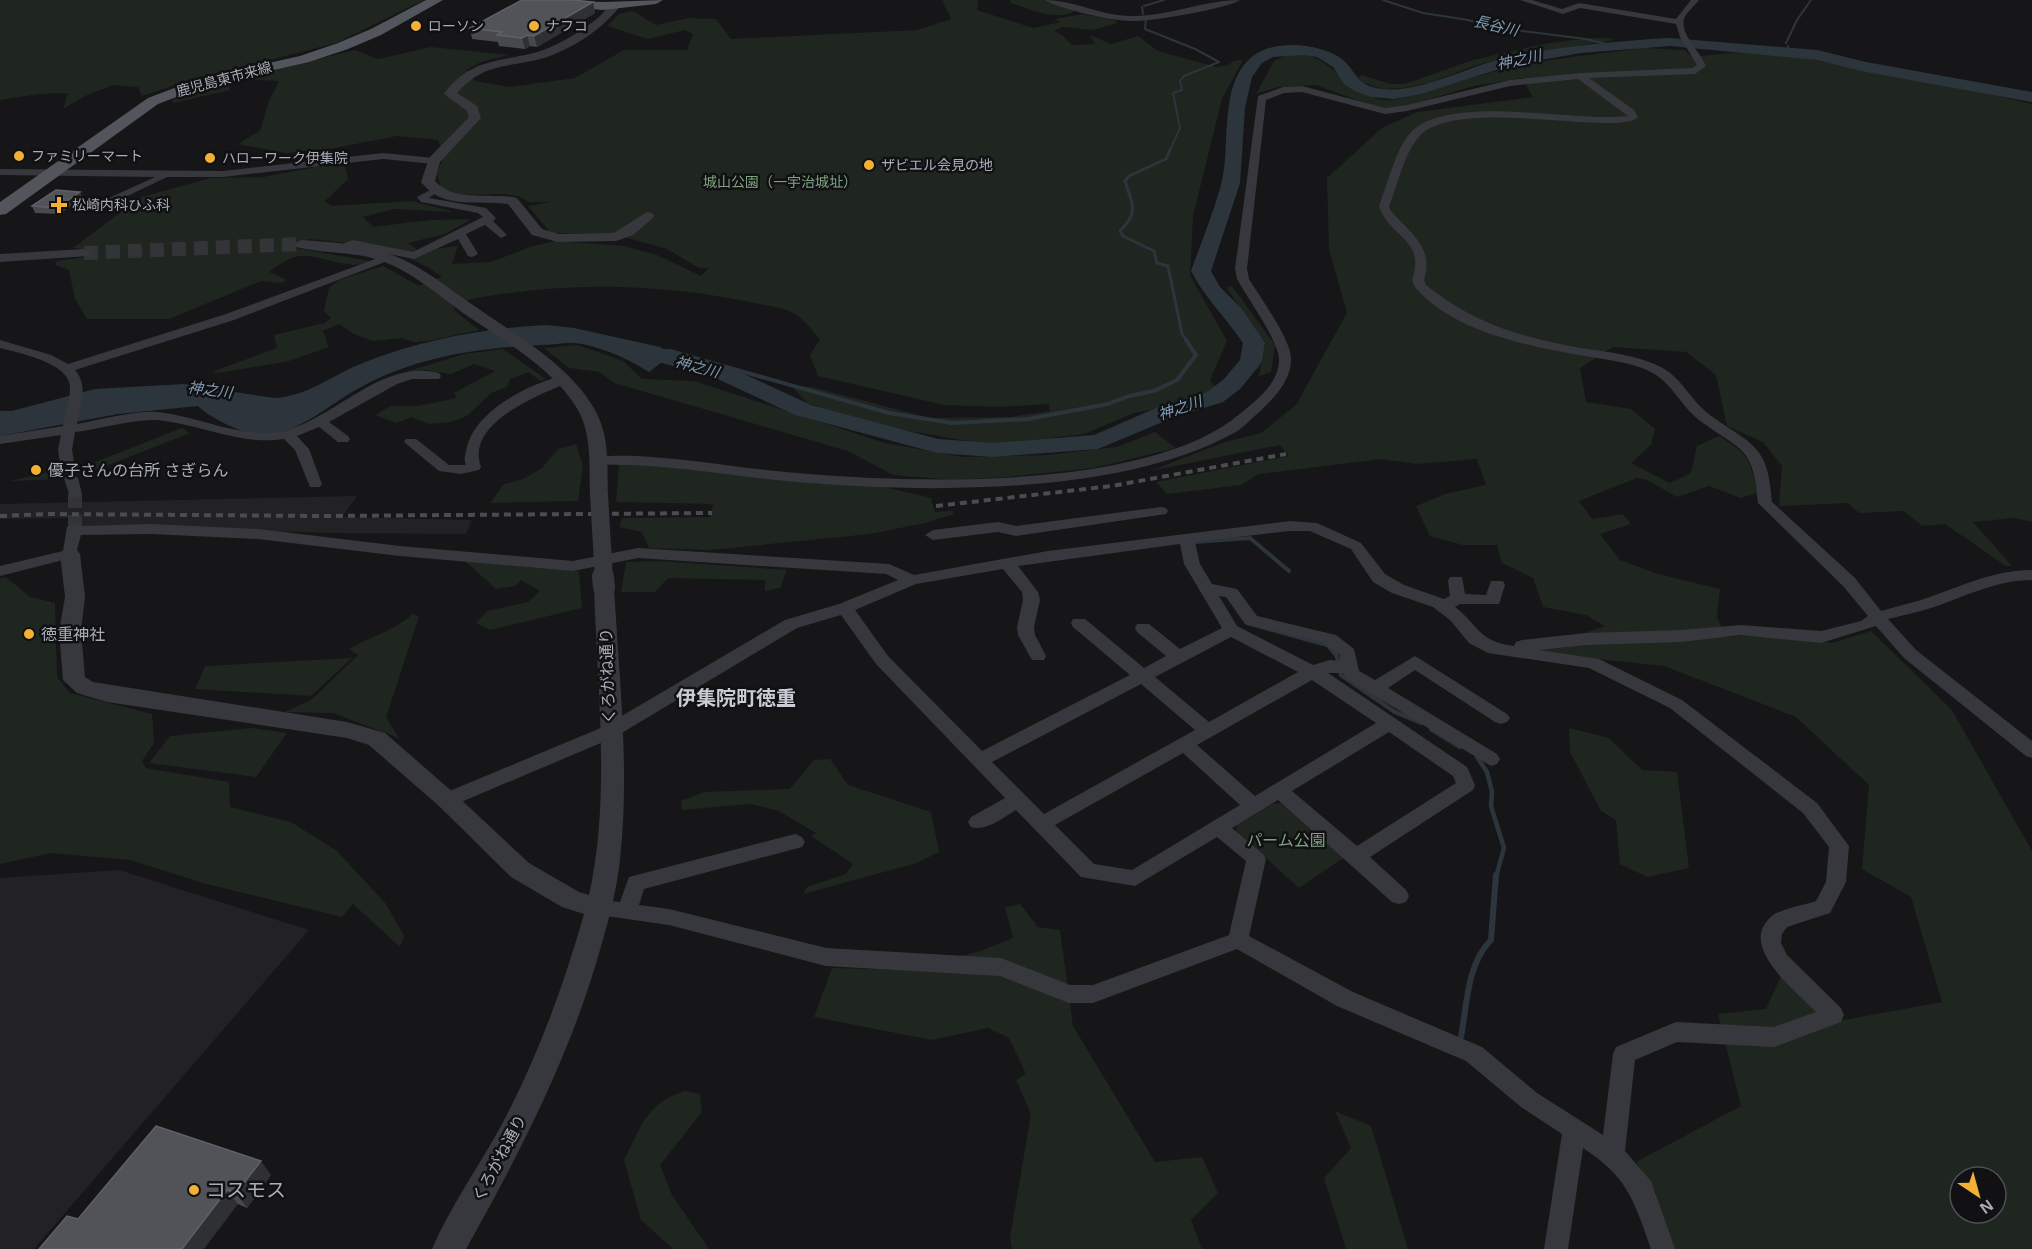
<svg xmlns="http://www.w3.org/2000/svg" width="2032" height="1249" viewBox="0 0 2032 1249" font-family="Helvetica,'Noto Sans JP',sans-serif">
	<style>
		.built { fill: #222225 }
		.green { fill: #1e261f; fill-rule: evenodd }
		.water { fill: #2c353c }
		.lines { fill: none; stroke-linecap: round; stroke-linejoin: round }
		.stream-far4 { stroke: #2c353c; stroke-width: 2 }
		.stream-far3 { stroke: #2c353c; stroke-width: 3 }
		.stream-far2 { stroke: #2c353c; stroke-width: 4 }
		.stream-far1 { stroke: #2c353c; stroke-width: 4.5 }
		.stream { stroke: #2c353c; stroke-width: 6 }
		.river { fill: #2c353c; fill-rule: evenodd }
		.minor-tunnel { stroke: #333438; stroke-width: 14; stroke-dasharray: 14 7; stroke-linecap: butt }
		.tertiary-tunnel { stroke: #333438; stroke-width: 14; stroke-dasharray: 14 8; stroke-linecap: butt }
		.minor { fill: #37383d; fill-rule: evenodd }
		.tertiary { fill: #37383d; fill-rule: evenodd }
		.primary { fill: #53555c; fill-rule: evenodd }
		.rail { stroke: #4a4c52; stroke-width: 4; stroke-dasharray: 7 5; stroke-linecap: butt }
		.tertiary-bridge-far1 { stroke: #37383d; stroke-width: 18 }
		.tertiary-bridge { stroke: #37383d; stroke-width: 22 }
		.wall { fill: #47494d }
		.shaded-wall { fill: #2f3033 }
		.building { fill: #525359; stroke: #5f6168; stroke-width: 1.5 }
		.poi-dot { fill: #f2b134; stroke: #111113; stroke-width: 2 }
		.labels { text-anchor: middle; stroke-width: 5; stroke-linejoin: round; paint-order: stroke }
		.far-poi-label { font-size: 14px; fill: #a8adb8; stroke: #111113; text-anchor: start }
		.far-street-label { font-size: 14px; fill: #a8adb8; stroke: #111113 }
		.far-park-label { font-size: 14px; fill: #7fa381; stroke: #111113 }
		.far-water-label { font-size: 15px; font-style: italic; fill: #7f9bb3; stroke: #111113 }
		.poi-label { font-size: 16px; fill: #a8adb8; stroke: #111113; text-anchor: start }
		.street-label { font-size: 16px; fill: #a8adb8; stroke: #111113 }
		.park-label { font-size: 16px; fill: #7fa381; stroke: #111113 }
		.quarter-label { font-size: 20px; font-weight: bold; fill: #c9ccd4; stroke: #111113 }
		.near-poi-label { font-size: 20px; fill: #a8adb8; stroke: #111113; text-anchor: start }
	</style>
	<rect width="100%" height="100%" fill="#161618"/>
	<path class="built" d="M357 496 342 517 472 520 466 534 326 533 151 527 82 529 80 525 70 527 69 518 0 519V504Z
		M119 870 309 930 34 1249H0V878Z"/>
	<path class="green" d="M0 0H424L336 43 184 82 142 96 138 87 113 85 85 96 63 109 68 93 39 94 0 100Z
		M942 0H978L977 10 1033 28 1060 22 1055 19 1082 14 1115 20 1117 23 1093 30 1062 27 1054 31 1062 35 1072 45 1095 44 1090 35 1111 44 1138 36 1158 51 1216 67 1228 65 1234 61 1243 60 1222 99 1193 216 1190 275 1227 341 1210 380 1216 389 1161 408 1134 413 1084 434 990 445 876 425 807 403 792 386 812 387 929 418 1009 417 1050 411 1049 404 999 407 944 405 818 376 810 355 820 339C813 332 806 321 798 316 785 307 765 306 750 302 671 286 590 282 510 293 490 296 471 297 453 306L455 311 479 330 428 341 413 342 401 338 373 341 354 334 339 324 323 331 329 347 289 361 218 373 212 372 277 348 274 335 324 323 331 318 324 311 329 288 339 280 383 266 419 286 442 277C404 248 354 243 308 239L296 248 370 261C347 273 319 251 294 257 286 260 276 267 269 272L287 280 281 283 261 281 169 319H87L75 299 69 270 55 265 57 261 85 257 90 250 73 248 141 197 211 178 263 177 322 166 345 165 348 179 325 201 331 206 412 201 454 212 394 209 363 217 373 227 430 220 472 219 445 234 408 243 418 251 458 246 452 264 491 262 533 246 556 241 624 246 657 255 701 276 709 268H699L667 249 614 234 551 233 528 206 551 202H529L520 197 505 194 460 195 441 188 437 174 444 155 438 140 397 136 335 148 286 153 238 144 260 131 269 101 279 81 238 79 355 50 378 59 431 47 509 55 481 62 466 70 475 81 509 87 575 78 624 50H687L693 34 685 30 648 39 607 26 619 14 633 11 656 25 689 18 716 19 731 39 917 30 951 19Z
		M1010 0H1048L1081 6C1063 25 1032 10 1011 3Z
		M1590 38H1609L1615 40 1511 56 1474 66 1432 82 1404 88 1382 89 1362 82 1358 78 1362 75 1390 84H1405L1473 60 1543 44Z
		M1644 48 1684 50 1693 57 1731 53 1783 54 1978 91 2032 104V522L2014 518 1973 522 2012 566H2006L1945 524 1922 526 1904 511 1859 513 1848 503 1779 506 1782 466 1763 442 1727 426 1716 375 1686 352 1613 347 1580 368 1586 402 1631 409 1655 429 1651 445 1631 463 1670 483 1691 473 1697 446 1719 436C1749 455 1750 458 1757 493L1741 498 1709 486 1677 497 1647 480 1637 478 1579 501 1592 519 1623 514 1631 524 1600 534 1620 560 1658 574 1720 589 1717 617 1726 637 1759 634 1832 643 1871 631 1952 710 2032 851V1249H1650L1656 1192 1636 1162 1741 1106 1718 1014 1766 1009 1782 974 1827 1023 1942 1002 1911 897 1862 869 1869 785 1796 717 1664 666 1542 653 1541 648 1605 626 1586 615 1543 607 1533 578 1502 563 1497 545H1463L1430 536 1416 506 1445 494 1486 485 1477 459 1417 464 1381 459 1259 474 1241 485 1167 494 1156 482 1289 456 1280 445 1150 471 1225 442 1261 433 1296 405 1347 313 1329 249 1327 178 1382 128 1417 112 1533 97 1522 78 1474 86 1409 105 1387 108 1370 105 1316 85 1278 87 1256 94 1274 61C1328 34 1337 96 1386 100 1395 101 1407 96 1417 94 1448 86 1478 75 1509 68 1553 58 1599 54 1644 48ZM1960 1177H1996V1213H1960Z
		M229 84 230 90 173 103V100L195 90Z
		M1232 286 1275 345 1271 372 1259 376 1265 345 1226 287Z
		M578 345 623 361 642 379 694 381 885 443 962 457 1047 455 1117 447 1155 432 1176 448 1093 468 1006 477 954 480 893 475 848 451 614 383 600 372 569 368 544 348Z
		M503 349 546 379 540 381 529 372 510 379 507 387 491 393 467 416 451 422 429 424 411 417 397 423 375 415 391 406H418L457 398 454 393 495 371 474 364 451 374 425 370 402 373 464 354Z
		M182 428 190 433 101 468 59 479 9 481 93 463Z
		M576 444 583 466 578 501 490 503 504 484 523 479 542 468 558 449Z
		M619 463 880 486 931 498 935 512 952 511 954 514 925 523 870 534 711 550 649 548 642 532 619 527 622 518 710 517 713 504 616 502Z
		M465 561 579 571 582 608 490 630 476 623 487 611 528 602 540 591 521 580 515 586 496 589Z
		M660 561 787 570 780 588 765 591V580L668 578 655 592H621L626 562Z
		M6 577 30 597 55 603 57 677 70 693 152 714 154 743 142 761 146 768 229 782 230 807 291 822 337 851 386 904 404 936 400 947 353 904 342 917 203 883 130 860 51 853 0 864V578Z
		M413 614 419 617 386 717 399 738 333 713 285 712 311 700 358 655 349 649C370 637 395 630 413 614Z
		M352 658 311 696 195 689 205 666Z
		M252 728 287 733 256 777 149 763 170 736Z
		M1569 728 1609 738 1642 770 1677 772 1689 868 1647 877 1620 864 1616 820 1601 811 1570 752Z
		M830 759 848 785 931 812 939 852 917 863 803 894 807 887 846 874 853 864 811 836 816 833 779 811 751 804 682 810 681 801 704 792 790 789 814 760Z
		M1274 803H1283L1346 856 1299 888 1236 831 1237 825Z
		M1020 904 1038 927 1060 930 1073 1026 1155 1162 1202 1157 1218 1193 1191 1220 1202 1249H1012L1010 1238 1031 1114 1016 1080 1026 1074 1009 1038 988 1028 932 1040 814 1017 832 968 908 970 980 951 1013 938 1005 907Z
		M685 1091 700 1094 702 1112 660 1165 672 1195 709 1249H673L641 1220 624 1160C641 1127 647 1102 685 1091Z
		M1335 1111 1371 1126 1408 1249H1346L1324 1178 1351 1148Z"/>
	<path class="water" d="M547 325 574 328 660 347 672 354 649 372C628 359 607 349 582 344 569 341 555 345 541 345 478 348 418 356 361 387 329 404 302 432 264 435 246 436 210 418 198 406L118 414 0 436V411H12L95 389 184 384 274 398C309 396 332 375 363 363 421 340 485 328 547 325Z"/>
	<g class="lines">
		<path class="stream-far4" d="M1383 0 1423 13 1468 20 1491 27 1586 39 1610 45
			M1144 6 1164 0
			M1142 7 1143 14
			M1146 17 1145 29 1195 49 1219 62 1184 76 1180 81 1182 90 1173 93 1180 128 1169 152
			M1786 43 1797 20 1811 0
			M1787 51 1788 46"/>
		<path class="stream-far3" d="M1170 150 1166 159 1129 176 1125 181C1132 205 1140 211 1120 231L1123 236 1154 251 1157 263 1168 266 1182 334 1187 341"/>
		<path class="stream-far2" d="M661 351H670L889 413 952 423 1028 419 1108 404 1129 396 1154 391 1177 380 1196 355 1186 340
			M1194 542 1250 538 1289 571"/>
		<path class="stream-far1" d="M1248 623 1328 645 1337 656 1341 675 1395 712 1422 723
			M1431 729 1460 747
			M1477 757 1487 772 1492 792 1491 806 1504 848 1496 877"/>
		<path class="stream" d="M1461 1037C1467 1004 1467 964 1491 940L1496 875"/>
		<path class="river" d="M1670 38 1817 50 1866 62 2032 92V102L1866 72 1817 60 1670 46 1581 53 1512 65 1421 94 1394 99 1371 97 1355 91 1344 84 1333 67 1317 57 1303 55 1273 57 1262 63 1252 77 1245 108 1240 183 1211 271 1220 287 1242 309 1265 343 1262 361 1259 366 1240 389 1223 402 1172 418 1098 449 993 457 937 453 795 415 709 375 623 353 620 348 623 343 631 341 725 365 811 405 938 439 993 443 1094 435 1156 408 1207 392 1224 379 1240 360 1243 343C1226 318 1205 298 1191 271 1201 243 1213 214 1221 185 1232 147 1217 84 1253 56 1274 39 1322 43 1343 60 1354 69 1356 82 1372 87 1413 99 1471 64 1512 56 1565 46 1616 41 1670 38Z"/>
		<path class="minor-tunnel" d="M75 494V527"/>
		<path class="tertiary-tunnel" d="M84 253 301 244"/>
		<path class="minor" d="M1045 0C1074 0 1101 16 1131 16 1167 17 1204 0 1240 0 1226 9 1149 22 1131 21 1112 21 1059 9 1045 0Z
			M1520 0H1532L1562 9 1579 3 1676 19 1691 0H1699C1695 6 1686 12 1684 19 1680 35 1701 52 1706 66L1695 74 1589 78 1634 110 1638 117C1621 138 1452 94 1418 138 1403 156 1398 185 1389 206L1391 211C1412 235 1434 247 1424 280L1426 285C1475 324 1520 337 1581 348 1607 352 1637 355 1661 367 1682 378 1691 401 1710 415 1753 446 1768 444 1772 502L1855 578 1881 611C1894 607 1908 604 1921 600 1958 588 1992 570 2032 570V580C1997 580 1966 596 1934 607 1919 612 1903 615 1888 619L1916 650 2032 741V758L2026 756 1904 658 1876 626 1821 643 1741 635 1681 642 1586 645 1539 650 1599 659 1682 700 1817 803 1849 846 1846 882 1830 913 1787 927 1782 934 1781 943 1787 955 1841 1008 1844 1015 1841 1022 1774 1047 1677 1042 1635 1060 1625 1151 1651 1181 1675 1249H1651C1634 1201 1628 1177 1583 1148L1568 1249H1544L1562 1134 1521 1107 1466 1061 1337 1006 1237 949 1093 1003H1069L1000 976 826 966 669 925 592 914 589 908 592 902 599 900 620 902 629 877 795 834 802 837 805 842 802 847 644 889 639 905 669 909 826 948 1001 958 1070 985H1093L1229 935 1246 861 1217 837 1135 886 1081 877 1016 810C1004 817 986 832 971 827L968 822 971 817 1005 798 876 664 841 615 797 628 615 737 454 805 447 807 440 805 438 800 440 795 603 727 785 620 839 604 898 580 886 574 638 558 573 571 400 556 258 539 151 534 81 535 75 557 0 576V566L63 551 67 527 75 522 82 526 151 524 258 529 400 546 573 561 638 548 889 564 914 575 1048 551 1290 521 1317 523 1361 543 1385 574 1404 585 1444 599 1450 596 1448 581 1450 577H1462L1465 594 1486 595 1491 581H1503L1505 585 1499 604H1460L1455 607C1480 626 1477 641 1514 646L1516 642 1522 640 1586 633 1681 630 1741 625 1821 631 1861 621 1868 616 1843 586 1758 503C1753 445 1742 452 1699 420 1681 406 1672 383 1651 372 1631 362 1607 360 1585 356 1529 346 1454 333 1415 287L1412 280C1426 238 1389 238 1379 206 1387 186 1397 145 1412 131 1455 93 1574 123 1628 116L1578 79 1510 86 1407 111 1385 114 1302 92 1284 93 1266 100 1247 269 1249 279C1260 297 1291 340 1291 358 1292 381 1272 400 1257 414 1249 421 1241 430 1232 434 1115 497 917 493 786 481 723 475 661 463 597 465L590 461C602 448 711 463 733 466 859 483 1141 499 1241 413 1258 399 1279 383 1279 359 1278 340 1247 297 1237 279L1235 269 1258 96 1283 87 1302 86 1385 108 1407 105 1510 80 1580 73 1693 68 1697 65 1680 37 1676 24 1580 8 1563 14ZM1290 531H1310L1351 549 1373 582 1392 593 1433 607 1450 620 1469 643 1488 653 1589 668 1670 708 1803 813 1829 847 1826 882 1816 901C1805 905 1780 909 1772 916 1736 946 1796 991 1816 1012L1774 1027 1676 1022 1616 1047 1613 1054 1603 1135 1537 1093 1482 1047 1353 992 1249 936 1266 859 1263 854 1232 828 1278 800 1392 902 1399 904 1406 902 1409 896 1406 890 1370 857 1473 790 1475 785 1467 767 1328 673H1343L1347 679 1491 766 1497 764 1500 759 1497 754 1388 688 1415 670 1495 722 1501 724 1507 722 1510 718 1507 714 1415 656 1375 680 1359 671 1354 649 1336 635 1257 616 1237 589 1212 584 1200 564 1195 542ZM1180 544 1184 564 1222 628 1180 649 1149 624H1137L1135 628 1137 632 1166 656 1144 668 1085 619H1073L1071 623 1073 627 1130 675 982 751 888 656 855 610 916 584 1003 569 1022 592 1023 600 1017 627 1018 635 1032 660H1044L1046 656 1035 635 1034 627 1040 600 1038 592 1018 566ZM1219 596 1226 597 1245 624 1324 643 1340 655V661L1330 660 1313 665 1237 626ZM1231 637 1298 672 1209 722 1155 677ZM1312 680 1376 723 1255 796 1197 745ZM1141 684 1195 730 1044 814 992 762ZM1389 732 1453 776 1456 783 1357 846 1292 791ZM1183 753 1240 805 1132 870 1094 864 1055 825Z
			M383 153 434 158 439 161 434 164 383 159 223 177H167L113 203 109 202V198L155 177 0 175V169L223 171Z
			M434 188 439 191 429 198 486 208 496 218 493 221 507 235 501 238 485 225 466 234 478 254 472 257 468 256 458 239 414 259 354 247 341 250 335 247 353 240 413 252 483 217 478 213 421 202 417 197Z
			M386 255 390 256V260L234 320 75 370C89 386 80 405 77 424 99 420 137 410 158 412 198 416 243 440 284 431 336 418 381 359 439 373L441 376 439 379H412L397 384 329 422 348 436 350 439 348 442H338L319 427 297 436 309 449 322 484 320 487H310L295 450 284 439C241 446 200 424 157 420 135 419 98 429 75 432L72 450 75 468 68 472 61 468 58 450 61 435 0 444V436L63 426C65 414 70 401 70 388 71 363 19 353 0 348V340L51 355 68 364 226 314Z
			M562 376 569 380 567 383C537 396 465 423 481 467L479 470 461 474 439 471 404 442 406 439H416L449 465H466C463 458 466 453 467 447 476 411 528 384 562 376Z
			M71 474 78 478 82 494 80 497H70L64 478Z
			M1161 507 1166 508 1168 511 1166 514 1016 536 998 532 933 540 925 535 933 530 998 522 1016 526Z"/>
		<path class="tertiary" d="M615 3 620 6C603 29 572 49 544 58 508 68 484 62 457 93L477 106 481 118 440 162 435 181C455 203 490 192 517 198L542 229 559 234 614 233 647 212 652 213 654 216 652 219 633 235 616 241 558 242 532 235 508 204C477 200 442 210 421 182L429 158 469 117 467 111 444 94C474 51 514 65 555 45 570 38 585 28 598 18 604 13 608 5 615 3Z
			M301 240C332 242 365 244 395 256 425 268 449 289 476 307 517 336 570 365 595 410 610 437 607 466 608 495L606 499H592L590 495C589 466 592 435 578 410 553 367 502 340 463 313 437 294 412 272 382 261 354 251 324 254 296 247L294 244Z
			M84 249 91 253 89 256 0 262V254Z
			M70 548 77 550 80 554 85 597 81 631 85 677 93 682 347 722 385 733 455 794 529 863 579 892 589 895C611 797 597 686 594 587L597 582 604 581 611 582 614 587C619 677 630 769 620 859 617 888 610 915 602 943 572 1052 521 1151 466 1249H432C450 1207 479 1166 501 1126 537 1058 563 988 584 914L562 907 511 877 439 806 369 745 347 738 107 702 77 693 63 680 59 631 65 597 60 554 63 550Z"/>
		<path class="primary" d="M426 0H443L381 35 348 49 309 62 208 85 158 104 6 214 0 215V202L148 98 198 79 300 56 338 43 371 29Z
			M528 0 603 2 663 0 656 4 603 10 535 4Z"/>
		<path class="rail" d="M936 506 1112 486 1286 454
			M0 516 47 514 324 516 712 513"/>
		<path class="tertiary-bridge-far1" d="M599 495 604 579"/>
		<path class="tertiary-bridge" d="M603 577 604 587"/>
	</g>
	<path class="wall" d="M593 2 595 13 537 47 530 46 525 49 499 46 498 42 472 39 470 28Z
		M83 198 59 214 35 213 32 206Z
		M271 1175 247 1208 238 1204 78 1219Z"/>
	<path class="shaded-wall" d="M593 2 595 13 537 47 534 36Z
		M527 35 530 46 525 49 522 38Z
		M80 192 83 198 59 214 56 208Z
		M261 1161 271 1175 247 1208 236 1193Z
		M227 1190 238 1204 204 1249H182Z"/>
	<path class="building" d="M522 0H572L593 2 534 36 527 35 522 38 497 35 502 32 470 28Z
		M56 190 80 192 56 208 32 206Z
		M156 1126 261 1161 236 1193 227 1190 182 1249H39L67 1216 78 1219Z"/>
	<g class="poi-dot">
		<circle cx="416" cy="26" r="6"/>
		<circle cx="534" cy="26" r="6"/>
		<circle cx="19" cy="156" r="6"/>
		<circle cx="210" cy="158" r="6"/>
		<circle cx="869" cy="165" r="6"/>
		<path d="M56 196h6v6h6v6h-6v6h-6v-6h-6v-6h6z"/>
		<circle cx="36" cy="470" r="6"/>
		<circle cx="29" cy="634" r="6"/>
		<circle cx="194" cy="1190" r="6"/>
	</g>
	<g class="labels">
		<g class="far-poi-label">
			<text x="428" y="31">ローソン</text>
			<text x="546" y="31">ナフコ</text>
			<text x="31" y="161">ファミリーマート</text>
			<text x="222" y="163">ハローワーク伊集院</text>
			<text x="881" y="170">ザビエル会見の地</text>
			<text x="72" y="210">松崎内科ひふ科</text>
		</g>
		<g class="far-street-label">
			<text transform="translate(224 79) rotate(-15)" y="5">鹿児島東市来線</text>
		</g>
		<g class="far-park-label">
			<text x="780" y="187">城山公園（一宇治城址）</text>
		</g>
		<g class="far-water-label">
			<text transform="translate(1496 26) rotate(13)" y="5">長谷川</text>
			<text transform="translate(1519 60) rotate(-12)" y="5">神之川</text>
			<text transform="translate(697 367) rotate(15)" y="5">神之川</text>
			<text transform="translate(210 390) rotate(7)" y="5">神之川</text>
			<text transform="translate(1180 408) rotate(-19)" y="5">神之川</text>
		</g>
		<g class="poi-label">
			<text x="48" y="476">優子さんの台所 さぎらん</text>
			<text x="41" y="640">徳重神社</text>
		</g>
		<g class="street-label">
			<text transform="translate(607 676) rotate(-92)" y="6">くろがね通り</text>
			<text transform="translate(499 1158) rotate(-62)" y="6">くろがね通り</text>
		</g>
		<g class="park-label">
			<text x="1286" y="846">パーム公園</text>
		</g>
		<g class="quarter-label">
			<text x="736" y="705">伊集院町徳重</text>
		</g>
		<g class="near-poi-label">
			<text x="206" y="1197">コスモス</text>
		</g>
	</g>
	<g transform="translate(1978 1195) rotate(144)"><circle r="28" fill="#111113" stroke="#4d4f55" stroke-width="1.5"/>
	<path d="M0-4.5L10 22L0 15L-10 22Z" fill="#f2b134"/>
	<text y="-9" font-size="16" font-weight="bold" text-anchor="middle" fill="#a8adb8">N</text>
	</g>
</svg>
